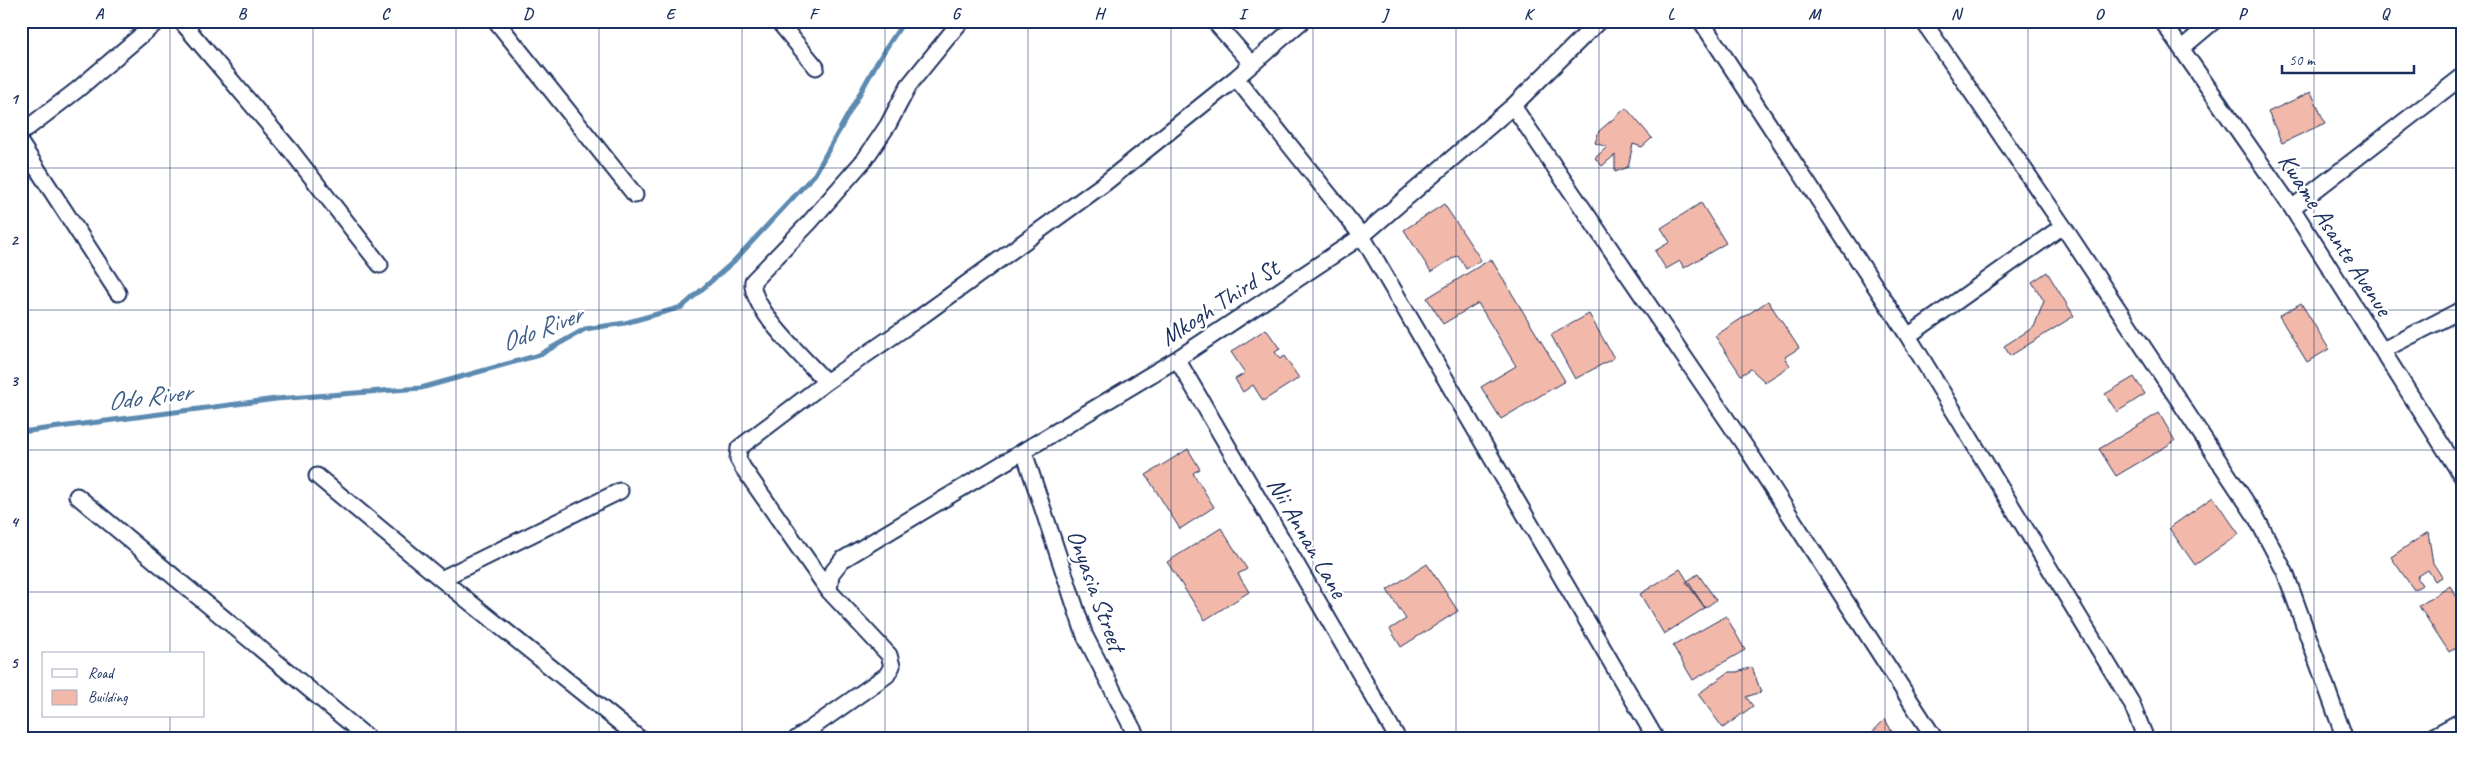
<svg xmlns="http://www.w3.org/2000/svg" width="2484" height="760" viewBox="0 0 2484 760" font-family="Caveat,sans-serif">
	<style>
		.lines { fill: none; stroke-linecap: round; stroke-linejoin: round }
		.stream { stroke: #5c8ab1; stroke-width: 5 }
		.building { fill: #f2b8aa; stroke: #1b2f5e }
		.street-casing { stroke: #1b2f5e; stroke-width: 19 }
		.street { stroke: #fff; stroke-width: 15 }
		.grid { fill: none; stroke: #1b2f5e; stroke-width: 1; stroke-opacity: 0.55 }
		.labels { text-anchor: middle; stroke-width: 4.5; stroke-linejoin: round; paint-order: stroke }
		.street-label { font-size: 25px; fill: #1b2f5e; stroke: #fff }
		.water-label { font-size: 26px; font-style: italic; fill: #3c5d88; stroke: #fff }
		.neatline { fill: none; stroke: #1b2f5e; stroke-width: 2 }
		.grid-label { font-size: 16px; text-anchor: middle; font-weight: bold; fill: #1b2f5e }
	</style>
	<rect width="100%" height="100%" fill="#fff"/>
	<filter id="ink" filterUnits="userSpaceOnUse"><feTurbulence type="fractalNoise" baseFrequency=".02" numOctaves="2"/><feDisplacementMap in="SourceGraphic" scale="10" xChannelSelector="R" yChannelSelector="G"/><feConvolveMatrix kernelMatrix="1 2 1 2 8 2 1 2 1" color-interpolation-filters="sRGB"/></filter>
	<g filter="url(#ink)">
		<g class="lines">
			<path class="stream" d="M21 432 276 399 421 388 539 355 585 329 625 323 682 307 733 262 815 174 879 59 904 21"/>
		</g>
		<path class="building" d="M2311 92 2325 123 2282 143 2268 112Z
			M1626 108 1652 138 1642 147 1633 144 1628 167 1615 172V155L1602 166 1595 158 1607 147 1595 143 1599 131Z
			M1701 203 1726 243 1684 268 1680 261 1666 269 1655 251 1670 242 1661 228Z
			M1444 204 1481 260 1466 269 1458 255 1431 272 1404 230Z
			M1491 259 1565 381 1501 419 1481 387 1516 366 1478 303 1443 324 1427 298Z
			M2047 272 2074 316 2010 356 2004 346 2034 327 2044 301 2032 282Z
			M1768 301 1799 348 1785 357 1790 366 1765 382 1751 369 1741 375 1715 336Z
			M2301 303 2329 349 2307 362 2279 316Z
			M1589 314 1614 358 1575 379 1551 335Z
			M1266 329 1280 349 1275 352 1280 359 1284 356 1299 378 1263 401 1253 385 1243 392 1235 379 1245 373 1231 352Z
			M2134 377 2145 394 2117 412 2105 394Z
			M2159 413 2175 441 2116 476 2099 449Z
			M1188 449 1200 469 1193 473 1214 507 1180 529 1146 475Z
			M2213 497 2239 534 2195 565 2169 528Z
			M1221 528 1247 569 1238 574 1249 592 1205 620 1167 562Z
			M2428 532 2433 563 2442 577 2435 581 2428 570 2417 577 2422 585 2414 590 2391 557Z
			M1427 564 1458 611 1401 647 1390 629 1406 619 1387 590Z
			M1680 569 1705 608 1664 634 1640 594Z
			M1698 574 1716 600 1705 608 1686 582Z
			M2450 586 2460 602 2463 600V644L2449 652 2419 606Z
			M1726 616 1745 650 1693 680 1673 646Z
			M1752 667 1761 692 1746 697 1753 706 1723 728 1698 694 1729 672H1737Z
			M1885 719 1896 739H1866Z"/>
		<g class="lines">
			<defs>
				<path id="street" d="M181 21 292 152 380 265
					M496 21 635 195
					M778 21 816 67
					M1214 21 1252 64
					M1701 21 1908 336 2131 702 2146 739
					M1923 21 2063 226 2256 517 2285 572 2345 739
					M2162 21 2292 208 2463 478
					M2182 48 2214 21
					M1236 78 1362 236 1656 739
					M1513 106 1751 455 1935 739
					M21 133 77 90 158 21
					M21 144 118 293
					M2292 208 2463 76
					M1908 336 2063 226
					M2383 350 2463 309
					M1177 359 1398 739
					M826 382C807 361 749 308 753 281L809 223 865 159 888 125 909 85 961 21
					M1024 452 1085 636 1138 739
					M317 476 441 579 640 739
					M77 496 369 739
					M441 579 620 491
					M829 591 743 468 738 459 739 448 826 382 915 321 1105 183 1236 78 1302 21
					M796 739 887 675 892 666 889 655 829 591 831 574 842 560 1177 359 1362 236 1513 106 1599 21
					M2428 739 2463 720"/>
			</defs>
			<use href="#street" class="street-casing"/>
			<use href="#street" class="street"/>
		</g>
	</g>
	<path class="grid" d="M170 21V654M313 21V739M456 21V739M599 21V739M742 21V739M885 21V739M1028 21V739M1171 21V739M1313 21V739M1456 21V739M1599 21V739M1742 21V739M1885 21V739M2028 21V739M2171 21V739M2314 21V739M21 168H2463M21 310H2463M21 450H2463M21 592H2463M170 716V739"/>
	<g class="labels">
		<g class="street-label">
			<text transform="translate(2336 234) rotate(57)" y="9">Kwame Asante Avenue</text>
			<text transform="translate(1219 302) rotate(-33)" y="9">Mkogh Third St</text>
			<text transform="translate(1308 537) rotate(60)" y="9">Nii Annan Lane</text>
			<text transform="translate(1097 590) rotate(70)" y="9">Onyasia Street</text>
		</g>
		<g class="water-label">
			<text transform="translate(541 328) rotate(-21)" y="9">Odo River</text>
			<text transform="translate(149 396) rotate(-7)" y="9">Odo River</text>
		</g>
	</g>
	<rect width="2484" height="760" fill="none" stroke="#fff" stroke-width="55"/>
	<rect x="42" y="652" width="162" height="65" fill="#ffffff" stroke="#a4acbf"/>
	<rect x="52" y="669" width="25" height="8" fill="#ffffff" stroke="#a4acbf"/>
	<text x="88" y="678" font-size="15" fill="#1b2f5e">Road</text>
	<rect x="52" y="690" width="25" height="15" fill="#f2b8aa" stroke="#a4acbf"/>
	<text x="88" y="702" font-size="15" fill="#1b2f5e">Building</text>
	<path d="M2282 65v8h132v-8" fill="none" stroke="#1b2f5e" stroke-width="2.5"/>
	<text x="2289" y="65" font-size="15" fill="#1b2f5e" stroke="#ffffff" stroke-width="4" paint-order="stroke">50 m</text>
	<rect x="28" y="28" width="2428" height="704" class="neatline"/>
	<g class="grid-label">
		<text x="99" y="19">A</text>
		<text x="242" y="19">B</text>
		<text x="385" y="19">C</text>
		<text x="528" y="19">D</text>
		<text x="670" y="19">E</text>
		<text x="813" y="19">F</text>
		<text x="956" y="19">G</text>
		<text x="1099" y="19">H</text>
		<text x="1242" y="19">I</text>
		<text x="1385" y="19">J</text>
		<text x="1528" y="19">K</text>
		<text x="1671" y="19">L</text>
		<text x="1814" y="19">M</text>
		<text x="1956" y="19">N</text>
		<text x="2099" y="19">O</text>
		<text x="2242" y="19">P</text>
		<text x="2385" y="19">Q</text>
		<text x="14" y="104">1</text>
		<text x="14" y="245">2</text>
		<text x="14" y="386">3</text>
		<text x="14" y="527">4</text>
		<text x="14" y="668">5</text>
	</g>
</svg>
